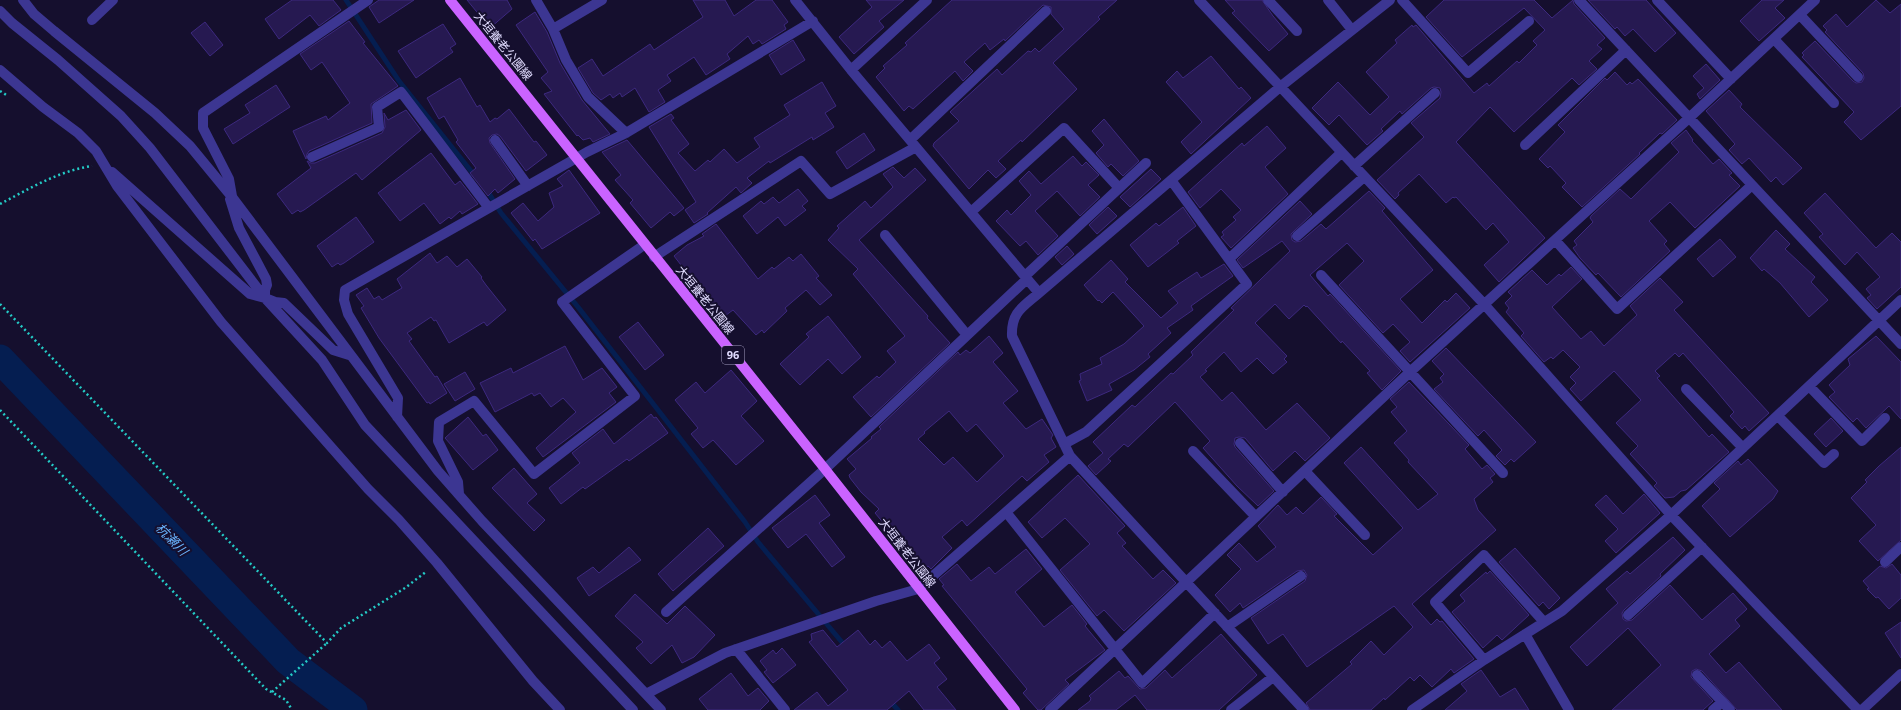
<svg xmlns="http://www.w3.org/2000/svg" width="1901" height="710" viewBox="0 0 1901 710" font-family="'Open Sans','Noto Sans JP',sans-serif">
	<style>
		.lines { fill: none; stroke-linecap: round; stroke-linejoin: round }
		.stream { stroke: #051e51; stroke-width: 5 }
		.river { stroke: #051e51; stroke-width: 29 }
		.building { fill: #261951; stroke: #3d297f; fill-rule: evenodd }
		.path { stroke: #24cbc6; stroke-width: 2.5; stroke-dasharray: 2 3; stroke-linecap: butt }
		.minor { stroke: #3c3692; stroke-width: 10 }
		.major { stroke: #ca63ff; stroke-width: 10 }
		.labels { text-anchor: middle; stroke-width: 4; stroke-linejoin: round; paint-order: stroke }
		.shield { fill: #150f2e; stroke: #a49ec0; stroke-width: 1 }
		.shield-label { font-size: 11px; font-weight: bold; fill: #e1dcff }
		.street-label { font-size: 12px; fill: #e1dcff; stroke: #150f2e }
		.water-label { font-size: 13px; font-style: italic; fill: #6ab5ff; stroke: #150f2e }
	</style>
	<rect width="100%" height="100%" fill="#150f2e"/>
	<g class="lines">
		<path class="stream" d="M346 0 399 81 475 176
			M487 190 501 213 578 307 745 522 758 542 846 647
			M889 700 898 710"/>
		<path class="river" d="M0 359 288 661 353 710"/>
	</g>
	<path class="building" d="M292 0H333L341 10 319 26 310 15 279 39 265 19Z
		M379 0H414L379 23 369 7Z
		M467 0H507L512 9 490 28Z
		M693 0H725L734 16 756 0H772L788 22 784 25 786 29 762 44 759 40 753 44 748 36 727 54 730 59 706 75 694 57 667 75 671 81 658 90 665 102 649 112 635 88 622 97 620 93 613 98 610 94 601 100 593 93 578 68 592 59 603 76 650 44 654 50 703 17Z
		M866 0H904L879 21 884 27 854 54 839 37 872 7Z
		M952 0H1117L1098 17 1100 19 1053 63 1077 89 1022 142 1021 140 998 161 1006 169 996 178 988 170 969 189 933 146 934 143 959 121 950 112 997 69 1002 75 1028 51 1031 52 1035 48 1039 52 1064 29 1051 14V7L1043 5 1005 41 1004 39 990 50 985 43 964 62 973 71 963 81 955 71 913 109 909 106 904 111 876 77 885 68 883 66 907 45 905 43Z
		M1225 0H1262L1273 16 1288 34 1269 51 1232 13 1235 11Z
		M1444 0H1534L1552 18 1573 0 1574 4 1605 38 1597 45 1602 49 1589 61 1597 69 1579 85 1572 78 1514 132 1490 107 1456 142 1545 238 1499 282 1484 265 1509 242 1493 223 1486 230 1456 197 1454 198 1453 197 1446 203 1419 174 1398 193 1399 195 1395 199 1377 180 1424 137 1411 123 1440 98 1441 92 1440 88 1434 87 1431 88 1402 114 1400 111 1381 129 1383 131 1367 145 1339 115 1329 125 1312 108 1338 82 1370 115 1389 97 1366 72 1397 43 1395 40 1412 25 1413 27 1416 25 1474 93 1487 83 1489 86 1517 61 1519 63 1537 45 1533 41 1545 30 1524 8 1462 57 1426 17Z
		M1588 0H1646L1676 33 1655 52 1633 29 1625 36 1617 27 1615 29Z
		M1762 0H1784L1775 8 1785 18 1759 41 1740 21Z
		M1876 0 1890 13 1901 4V106L1861 140 1844 122 1854 112 1802 57 1804 55 1802 53 1815 41 1853 81 1856 83 1862 82 1864 78 1863 73 1825 32 1827 30 1823 26 1836 14 1847 27Z
		M535 12 547 32 560 63 582 100 610 134 593 142 590 138 583 140 578 135 577 136 544 94 552 91 541 78 548 72 516 25Z
		M349 21 365 42 363 43 398 86 371 104 372 123 309 151 307 154 306 159 293 131 326 116 328 120 350 103 322 62 311 70 300 54Z
		M205 22 223 45 210 56 191 33Z
		M443 24 456 44 450 48 453 52 416 78 398 51Z
		M793 40 805 60 781 75 769 55Z
		M1211 56 1239 89 1241 87 1251 98 1191 154 1181 142 1202 122 1166 82 1177 71 1183 78Z
		M1706 64 1720 80 1700 99 1697 94 1704 88 1693 76Z
		M1615 72 1627 85 1630 82 1632 84 1638 79 1677 120 1662 134 1660 133 1639 153 1640 154 1582 207 1562 187 1566 183 1550 166 1548 168 1539 159 1565 132 1558 125 1605 78 1607 80Z
		M460 78 477 107 480 105 490 122 495 118 497 119 509 109 534 142 536 141 547 155 526 171 500 136 497 134 492 135 489 138 490 143 515 179 498 193 495 189 488 196 470 173 476 168 456 142 458 140 444 116 439 119 427 98Z
		M822 82 836 106 825 113 834 127 813 140 812 137 770 163 769 161 747 178 752 183 741 193 736 187 707 213 708 214 694 223 685 210 696 202 649 127 671 114 674 118 671 120 689 144 678 153 695 171 708 160 710 162 724 149 737 163 760 147 754 138 790 115 784 105Z
		M276 85 290 107 233 144 224 129 250 113 245 105Z
		M1729 90 1742 104 1740 107 1802 168 1783 185 1776 177 1771 182 1749 158 1742 164 1729 150 1735 144 1706 111Z
		M406 110 421 130 362 180 356 173 304 210 300 212 298 210 292 214 277 194 311 168 307 161 311 163H315L382 133 385 127 384 113 388 120Z
		M1104 119 1139 161 1123 176 1111 164 1108 167 1096 153 1104 145 1092 131Z
		M1267 126 1286 148 1265 167 1288 194 1231 248 1221 237 1224 235 1222 232 1236 220 1233 217 1241 210 1221 189 1200 208 1188 192 1242 143 1244 146Z
		M1686 130 1693 140 1692 141 1713 164 1719 159 1732 173 1729 175 1740 186 1695 228 1670 202 1649 221 1667 241 1664 244 1670 251 1621 297 1598 273 1596 275 1580 258 1573 248 1577 245 1574 241 1593 222 1590 218 1591 216 1620 189 1631 199 1679 152 1671 143Z
		M864 133 875 150 847 169 836 152Z
		M627 140 684 208 674 216 670 212 651 228 630 203 633 200 615 180 621 175 602 152Z
		M431 153 455 185 460 181 478 204 462 214 460 211 451 219 449 217 440 224 424 203 400 221 378 193Z
		M1073 156 1082 166 1086 162 1099 175 1088 185 1100 197 1080 216 1057 191 1035 211 1058 236 1038 255 1026 241 1020 246 996 221 1007 210 1011 215 1031 195 1019 181 1029 171 1041 184Z
		M893 167 904 178 915 168 926 180 859 240 928 316 927 318 950 343 871 417 853 397 877 376 879 378 896 362 887 351 905 336 853 274 858 269 828 240 839 228 837 226 865 201 871 208 893 187 883 174Z
		M1151 169 1161 179 1130 207 1120 197Z
		M569 170 600 213 542 249 535 239 533 241 511 213 523 203 538 221 554 207 549 193 563 186 557 179Z
		M798 189 808 201 802 206 806 210 785 226 778 217 757 234 743 216 761 201 764 204 773 197 779 203Z
		M1369 191 1385 208 1382 211 1433 270 1400 299 1422 323 1445 300 1447 302 1456 293 1470 308 1410 362 1400 351 1410 342 1393 324 1383 333 1339 285 1364 261 1347 243 1310 275 1328 296 1330 294 1401 371 1382 390 1367 373 1370 371 1342 341 1341 343 1307 306 1306 307 1304 305 1289 319 1275 304 1255 323 1287 356 1284 359 1287 362 1273 374 1257 358 1241 372 1224 352 1205 370 1207 371 1200 377 1222 401 1232 392 1266 430 1297 403 1330 438 1305 461 1295 451 1273 471 1245 438 1239 437 1235 438 1234 444 1235 447 1274 491 1258 506 1237 486 1203 448 1210 441 1175 402 1128 447 1124 444 1108 459 1111 461 1096 475 1088 466 1103 453 1093 442 1132 405 1135 407 1171 373 1173 374 1193 355 1191 352 1234 310 1231 308 1290 251 1282 241 1243 268 1237 260 1300 201 1312 214 1291 234 1292 240 1295 242 1301 241 1321 224 1326 229Z
		M1825 193 1876 248 1892 233 1901 242V287L1877 309 1867 298 1871 295 1866 289 1880 277 1857 252 1845 265 1819 237 1823 234 1804 213Z
		M1108 207 1117 216 1097 234 1089 225Z
		M1183 207 1196 226 1177 241 1179 243 1148 267 1130 245 1156 223 1159 226Z
		M356 217 374 242 344 263 340 265 338 263 332 267 317 246Z
		M716 224 758 279 772 267 774 269 789 257 793 261 801 254 819 276 816 278 832 295 820 305 806 290 785 308 787 311 764 333 762 330 756 335 733 310 722 318 674 256 687 245 704 236 702 234Z
		M1776 230 1790 244 1785 249 1815 277 1811 282 1828 300 1809 317 1780 283 1764 269 1762 271 1750 258Z
		M1720 239 1736 257 1713 277 1697 259Z
		M1067 246 1074 254 1062 265 1055 257Z
		M430 253 437 263 447 256 457 267 467 259 482 277 481 278 486 285 506 310 487 326 484 322 449 343 436 320 434 321 431 317 407 333 412 339 409 341 435 377 437 376 447 393 430 404 429 402 427 403 379 338 361 308 364 306 356 295 367 288 374 299 379 296 382 300 402 288 397 279Z
		M1111 260 1128 279 1125 282 1161 318 1178 303 1168 291 1197 272 1201 278 1224 264 1233 276 1191 306 1193 310 1167 328 1171 333 1148 354 1150 357 1134 370 1109 384 1112 390 1087 401 1079 381 1081 380 1080 374 1102 364 1100 358 1124 344 1144 326 1113 292 1102 303 1099 300 1098 301 1084 285Z
		M1571 267 1582 279 1552 307 1581 339 1591 331 1604 346 1637 315 1630 306 1660 278 1683 302 1674 310 1769 413 1749 431 1745 426 1742 429 1730 416 1734 412 1713 387 1683 353 1679 357 1675 353 1655 371 1660 376 1657 378 1709 437 1712 434 1729 452 1686 490 1681 491 1674 497 1665 498 1654 486 1657 483 1630 454 1638 446 1616 423 1641 400 1614 371 1581 401 1570 389 1576 383 1570 377 1580 367 1563 350 1553 359 1551 357 1544 362 1521 336 1524 333 1506 312 1509 308 1505 303 1512 296 1508 292 1532 270 1547 285 1559 274 1561 276Z
		M828 316 861 357 842 374 828 359 800 385 780 364 809 337 806 334Z
		M638 322 664 355 645 370 619 337Z
		M989 336 1003 353 993 362 1018 391 1003 403 1026 429 1042 419 1053 435 1051 438 1056 447 1044 455 1049 462 1027 481 1022 476 967 526 962 520 942 537 952 548 931 569 928 566 923 570 875 513 879 509 861 492 850 478 849 475 856 469 847 459 872 438 871 437 881 429 879 427 958 352 960 355 966 350 970 353ZM949 411 967 432 976 424 1004 456 977 482 953 457 944 465 918 439 925 433 924 432Z
		M1876 336 1901 362V419L1889 406 1866 428 1857 418 1853 422 1829 397 1835 392 1829 385 1850 365 1848 359Z
		M565 346 583 380 602 368 617 387 609 393 616 402 543 457 536 448 576 412 563 398 551 407 540 393 534 396 532 393 495 412 480 383 511 368 513 373Z
		M1446 348 1536 442 1514 462 1511 459 1505 465 1496 456 1502 450 1484 430 1478 436 1434 389 1443 382 1440 378 1444 374 1432 361Z
		M731 370 757 401 741 416 764 441 736 465 713 440 703 448 691 434 698 428 675 400 696 382 705 393Z
		M465 372 475 389 455 401 444 384Z
		M1409 382 1469 445 1465 449 1482 469 1487 465 1495 474 1490 478 1493 482 1474 499 1478 510 1496 530 1412 604 1431 625 1437 619 1440 622 1442 621 1474 659 1454 673 1451 669 1432 687 1420 675 1414 681 1410 677 1385 700 1384 698 1371 710H1310L1306 703 1352 664 1350 662 1371 641 1384 655 1413 627 1394 606 1307 667 1283 634 1268 644 1251 618 1305 581 1307 575 1304 570 1297 571 1243 608 1240 603 1230 612 1215 595 1241 569 1227 555 1239 543 1257 562 1276 547 1258 526 1278 505 1287 515 1296 507 1303 514 1321 497 1337 514 1334 516 1373 555 1403 528 1344 463 1361 447 1418 510 1438 494 1408 462 1409 460 1394 443 1407 431 1391 412 1397 407 1390 399Z
		M651 414 654 418 656 417 668 433 629 461 627 459 585 489 583 487 561 504 549 488 580 463 572 453 603 429 614 444Z
		M468 417 483 436 486 434 498 450 473 470 445 438Z
		M1831 418 1843 431 1826 447 1814 434Z
		M1901 447V540L1878 561 1859 541 1876 525 1851 498 1867 482 1865 480 1879 466Z
		M1748 459 1778 491 1773 499 1730 537 1702 506 1720 489 1714 483 1738 461 1741 465Z
		M514 468 537 494 527 503 545 520 534 531 492 488Z
		M1078 475 1125 526 1117 533 1126 543 1122 546 1153 579 1163 570 1176 583 1124 631 1104 610 1097 616 1060 570 1090 544 1065 518 1042 538 1028 522Z
		M1644 494 1660 513 1616 553 1605 541 1618 529 1595 505 1606 495 1623 514Z
		M815 495 830 515 819 523 845 557 832 567 806 534 788 548 772 528Z
		M708 528 724 546 673 591 658 574Z
		M1673 537 1685 550 1660 574 1661 576 1624 610 1622 613 1623 619 1626 621 1632 620 1670 585 1702 620 1733 593 1747 609 1735 620 1740 626 1709 654 1726 673 1739 662 1782 710H1737L1702 671 1696 669 1692 671 1691 677 1713 701 1703 710H1612L1661 665 1628 628 1587 666 1570 647 1618 603 1606 589 1627 571 1630 574Z
		M629 547 641 560 589 596 577 578 593 567 599 573Z
		M1515 548 1560 598 1549 609 1543 602 1539 606 1499 562Z
		M1026 549 1042 569 1015 592 1025 604 1044 627 1072 605 1087 624 1085 626 1105 650 1065 680 1069 684 1041 710H1038L1023 693 1027 689 942 586 944 585 939 579 957 564 971 581 989 567 995 574Z
		M1892 564 1901 575V598L1889 609 1878 597 1876 598 1867 589 1869 588 1863 581 1880 566 1886 568Z
		M1490 571 1529 615 1502 640 1497 635 1483 648 1452 612 1465 601 1460 595 1486 572 1487 574Z
		M635 594 667 624 685 606 715 635 694 657 682 663 672 645 651 664 636 648 643 642 615 616Z
		M1901 622V658L1885 633Z
		M823 630 837 647 858 630 870 645 875 640 882 648 890 641 907 661 929 644 940 658 934 663 947 679 937 687 956 710H924L909 691 887 710H794L817 692 828 706 848 690 809 642 812 640 811 634Z
		M1221 634 1257 675 1219 710H1147L1135 695 1116 710H1078L1090 701 1091 698 1089 696 1119 671 1125 678 1128 676 1140 689 1146 688 1165 670 1172 678Z
		M782 648 796 665 773 683 764 672 767 670 760 661 773 650 776 654Z
		M1481 670 1500 697 1515 688 1529 710H1445L1467 691 1461 684Z
		M731 673 748 696 758 688 769 701 760 710H708L699 699Z"/>
	<g class="lines">
		<path class="path" d="M0 91 8 96
			M0 204C29 189 58 171 92 166
			M0 304 327 643 341 628 405 588 427 571
			M0 410 266 689 286 700 292 710
			M272 692 327 643"/>
		<path class="minor" d="M23 0 34 14 54 31 155 113 190 146 232 197 438 471 482 521 661 710
			M536 0 553 29 602 0
			M795 0 851 70 1039 293
			M1199 0 1484 304 1671 515 1858 710
			M1268 0 1297 31
			M1328 0 1352 30
			M1402 0 1468 73 1529 21
			M1579 0 1901 344
			M1657 0 1731 79
			M0 11 12 23 58 60 121 116 150 148 265 298 322 360 365 425 633 710
			M1800 15 1858 77
			M92 20 113 0
			M553 29 566 60 588 97 626 133
			M1774 39 1834 103
			M0 70 43 107 78 133 96 151 117 186 221 322 368 489 399 520 437 563 533 681 560 710
			M851 70 927 0
			M495 140 528 186
			M910 140 1046 11
			M1525 145 1626 50
			M312 157 379 127 377 107 401 92 489 208
			M1354 166 1435 93
			M112 172 250 294 265 298
			M232 196 229 179 203 128V113L368 0
			M230 199 239 228 266 279 267 285 265 290V298L275 302 284 303 333 350 349 355
			M971 212 1064 128 1119 188
			M885 235 967 335
			M1297 236 1364 177
			M1555 240 1617 309 1752 185
			M654 257 801 161 830 194 916 147
			M1229 259 1341 153
			M1321 275 1503 473
			M1025 276 1146 163
			M1809 386 1862 441 1885 418
			M1686 389 1743 448
			M1778 416 1824 463 1834 454
			M397 417 398 398 348 314 344 300 345 290 587 152 626 133 813 21
			M1240 443 1283 492
			M1064 444 1086 432 1247 284 1171 180
			M1193 451 1256 517
			M1305 471 1365 535
			M459 494 458 482 438 441 439 422 474 401 534 474 635 396 562 302 644 245
			M1006 512 1142 683 1215 613
			M1885 562 1901 547
			M666 612 825 469 1027 279
			M1628 615 1702 547
			M1227 627 1301 576
			M1525 634 1569 710
			M736 649 785 710
			M1484 660 1435 602 1484 555 1544 622
			M1697 675 1730 710
			M646 694 725 653 876 601 918 589 1070 456
			M1050 710 1411 371 1689 118 1815 0
			M1231 710 1273 677
			M1304 710 1070 456 1012 336C1011 312 1023 307 1039 293L1280 87 1390 0
			M1412 710 1484 660 1562 611 1671 515 1901 300
			M1713 710 1722 702
			M1862 710 1901 674"/>
		<path class="major" d="M450 0 825 469 1015 710"/>
	</g>
	<g class="labels">
		<rect class="shield" x="722" y="346" width="22" height="18" rx="3"/>
		<g class="shield-label">
			<text x="733" y="359">96</text>
		</g>
		<g class="street-label">
			<text transform="translate(503 46) rotate(51)" y="4">大垣養老公園線</text>
			<text transform="translate(705 300) rotate(51)" y="4">大垣養老公園線</text>
			<text transform="translate(907 553) rotate(52)" y="4">大垣養老公園線</text>
		</g>
		<g class="water-label">
			<text transform="translate(172 539) rotate(46)" y="5">杭瀬川</text>
		</g>
	</g>
</svg>
